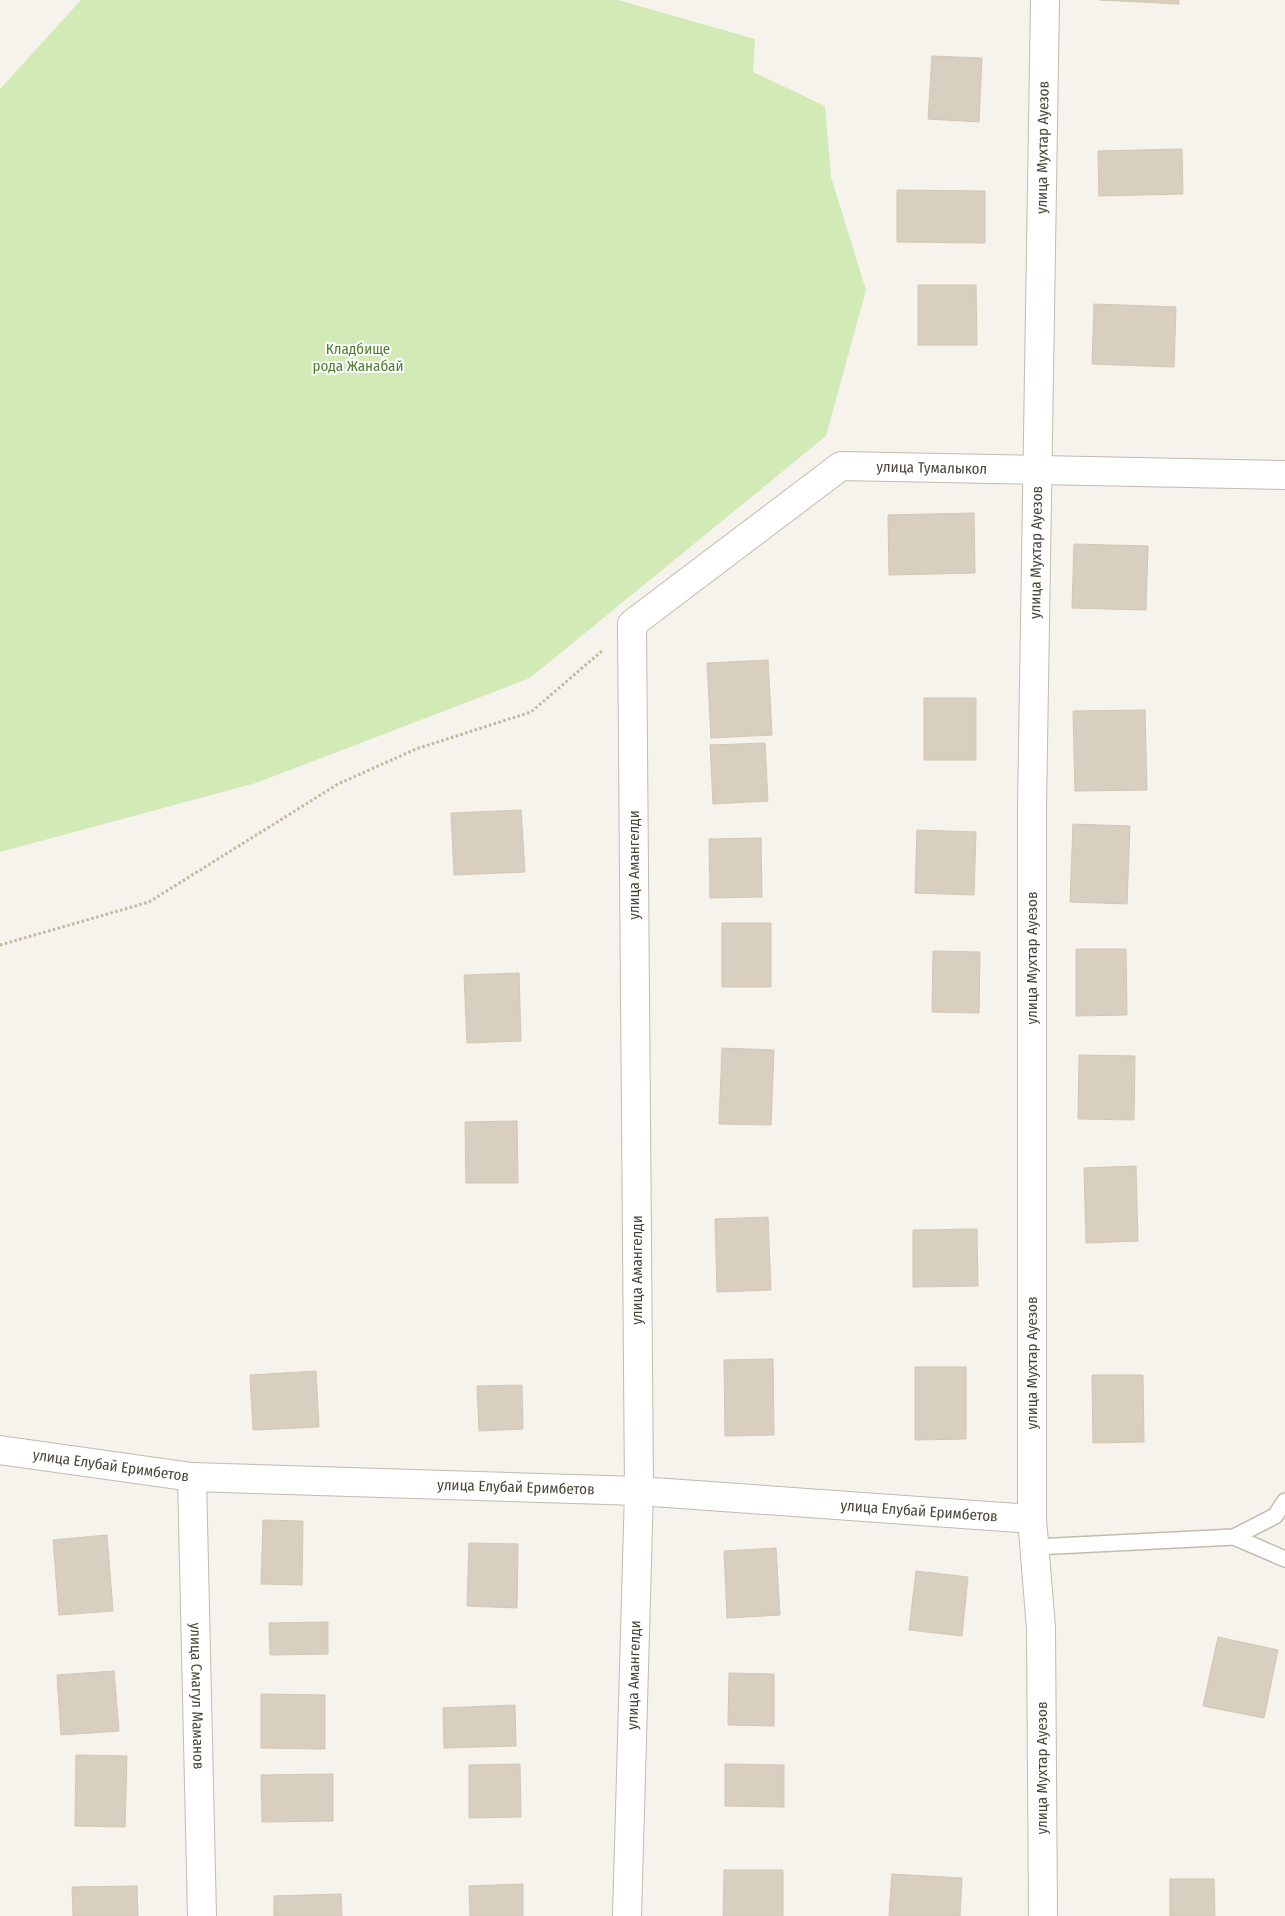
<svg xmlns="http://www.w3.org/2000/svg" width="1285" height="1916" viewBox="0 0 1285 1916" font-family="'Fira Sans Condensed',sans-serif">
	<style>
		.green { fill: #d2eab5 }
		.building { fill: #d8cfc1; stroke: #d3c7b4 }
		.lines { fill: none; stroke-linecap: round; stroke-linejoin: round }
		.service-casing { stroke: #c2bbae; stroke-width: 18 }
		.minor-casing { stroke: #c2bbae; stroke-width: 30 }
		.path { stroke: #c4b79f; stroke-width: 3; stroke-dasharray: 2.5 2.5; stroke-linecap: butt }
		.service { stroke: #fff; stroke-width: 15 }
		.minor { stroke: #fff; stroke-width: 28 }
		.labels { text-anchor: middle; stroke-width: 4; stroke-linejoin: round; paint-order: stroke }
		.street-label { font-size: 15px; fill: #4b4439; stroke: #fff }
		.park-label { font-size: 15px; fill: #4a7f2a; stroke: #fff }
	</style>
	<rect width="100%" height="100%" fill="#f6f3ec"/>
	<path class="green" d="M81 0H618L755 39 753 72 825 106 831 177 866 290 826 436 530 678 256 783 0 852V89Z"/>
	<path class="building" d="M1100 0H1179V4Z
		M932 56 982 58 979 122 928 119Z
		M1182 149 1183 194 1099 196 1098 151Z
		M897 190 985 191V243L897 242Z
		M918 285H976L977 345H918Z
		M1094 304 1176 307 1174 367 1092 364Z
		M974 513 975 573 889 575 888 515Z
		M1074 544 1148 546 1146 610 1072 608Z
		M768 660 772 735 711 738 707 663Z
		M924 698H976V760H924Z
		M1145 710 1147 790 1075 791 1073 711Z
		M765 743 768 801 713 804 710 745Z
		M521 810 525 872 454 875 451 813Z
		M1073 824 1130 826 1127 904 1070 902Z
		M917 830 976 832 974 895 915 893Z
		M761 838 762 897 710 898 709 839Z
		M722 923H771V987H722Z
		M1076 949H1126L1127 1015 1076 1016Z
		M933 951 980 952 979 1013 932 1012Z
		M519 973 521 1041 467 1043 464 975Z
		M722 1048 774 1050 771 1125 719 1124Z
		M1079 1055 1135 1056 1134 1120 1078 1119Z
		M517 1121 518 1183H466L465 1122Z
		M1136 1166 1138 1241 1086 1243 1084 1168Z
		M768 1217 771 1290 717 1292 715 1219Z
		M977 1229 978 1286 913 1287V1230Z
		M773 1359 774 1435 725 1436 724 1360Z
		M915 1367H966V1439L915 1440Z
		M316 1371 319 1427 253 1430 250 1375Z
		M1092 1375H1143L1144 1442 1093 1443Z
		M522 1385 523 1429 479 1431 477 1386Z
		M263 1520 303 1521 302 1585 261 1584Z
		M107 1535 113 1611 59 1615 53 1540Z
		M469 1543 518 1544 517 1608 467 1606Z
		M776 1548 780 1615 727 1618 724 1551Z
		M916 1571 968 1577 962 1636 909 1630Z
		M328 1622V1654L270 1655 269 1623Z
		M1218 1637 1278 1650 1264 1718 1203 1706Z
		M114 1671 119 1731 61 1735 57 1675Z
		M729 1673 774 1674V1726L728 1725Z
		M261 1694 325 1695V1749L261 1748Z
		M515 1705 516 1746 444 1748 443 1708Z
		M76 1755 127 1756 125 1827 75 1826Z
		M520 1764 521 1817 469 1818V1765Z
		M725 1764 784 1765V1807L725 1806Z
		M333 1774V1821L262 1822 261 1775Z
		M724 1870H783V1916H723Z
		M892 1874 962 1878 960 1916H889Z
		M1170 1879H1214L1215 1916H1170Z
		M523 1884V1916H470L469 1886Z
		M137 1886 138 1916H73L72 1887Z
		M341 1894 342 1916H274V1896Z"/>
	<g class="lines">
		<defs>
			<path id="service" d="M1234 1537 1285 1559
				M1036 1547 1234 1537 1275 1516 1285 1501"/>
			<g id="minor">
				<path id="s1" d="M0 1450 192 1477 639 1491 1032 1519"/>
				<path id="s2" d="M192 1477 202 1916"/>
				<path id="s3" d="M627 1916 639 1491 632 624 841 466 1285 475"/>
				<path id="s4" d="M1043 1916 1041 1628 1032 1519V809L1045 0"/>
			</g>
		</defs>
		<use href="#service" class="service-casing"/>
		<use href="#minor" class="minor-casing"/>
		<path class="path" d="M0 945 149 902 338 784 416 749 531 712 602 651"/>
		<use href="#service" class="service"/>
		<use href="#minor" class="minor"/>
	</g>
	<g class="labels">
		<g class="street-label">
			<text dy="5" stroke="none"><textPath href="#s4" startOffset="1769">улица Мухтар Ауезов</textPath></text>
			<text dy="5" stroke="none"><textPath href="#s3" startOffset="1645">улица Тумалыкол</textPath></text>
			<text dy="5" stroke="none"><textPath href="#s4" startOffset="1364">улица Мухтар Ауезов</textPath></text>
			<text transform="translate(634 865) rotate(-90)" y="5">улица Амангелди</text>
			<text transform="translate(1032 958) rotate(-90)" y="5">улица Мухтар Ауезов</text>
			<text transform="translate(637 1270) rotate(-90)" y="5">улица Амангелди</text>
			<text transform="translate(1032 1363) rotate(-90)" y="5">улица Мухтар Ауезов</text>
			<text dy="5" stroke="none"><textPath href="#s1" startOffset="112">улица Елубай Еримбетов</textPath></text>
			<text dy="5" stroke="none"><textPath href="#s1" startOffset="518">улица Елубай Еримбетов</textPath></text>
			<text dy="5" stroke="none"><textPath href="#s1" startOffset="922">улица Елубай Еримбетов</textPath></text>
			<text dy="5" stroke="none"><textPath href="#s3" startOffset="241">улица Амангелди</textPath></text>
			<text dy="5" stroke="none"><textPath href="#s2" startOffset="219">улица Смагул Маманов</textPath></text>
			<text transform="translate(1042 1768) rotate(-90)" y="5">улица Мухтар Ауезов</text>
		</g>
		<g class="park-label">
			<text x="358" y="354">Кладбище<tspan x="358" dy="17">рода Жанабай</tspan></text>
		</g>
	</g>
</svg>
